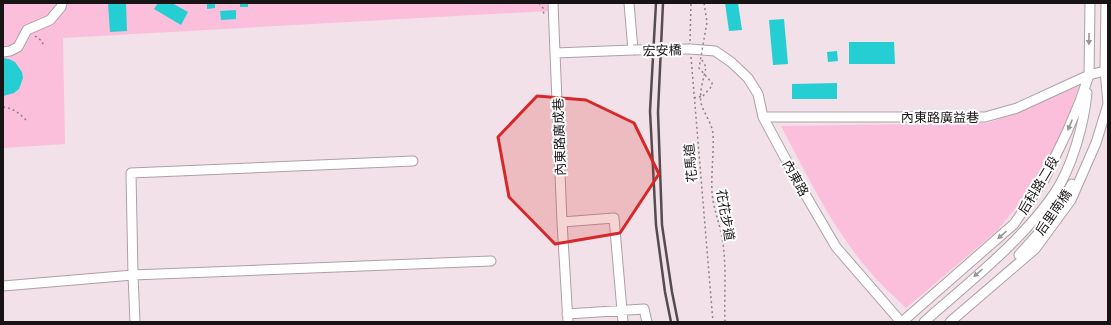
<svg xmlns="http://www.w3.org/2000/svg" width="1111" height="325" viewBox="0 0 1111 325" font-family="Poppins,'Noto Sans TC',sans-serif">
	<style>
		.green { fill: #fbbedb }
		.building { fill: #25ced3 }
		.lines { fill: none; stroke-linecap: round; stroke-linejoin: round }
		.minor-casing { stroke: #ae9fa6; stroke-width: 11 }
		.path { stroke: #8d8286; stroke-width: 1.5; stroke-dasharray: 2 3; stroke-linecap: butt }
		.minor { stroke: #fff; stroke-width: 9 }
		.rail { stroke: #544c4f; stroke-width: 2.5 }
		.minor-bridge-casing { stroke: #ae9fa6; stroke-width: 11; stroke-linecap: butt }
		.path-bridge { stroke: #8d8286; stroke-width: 1.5; stroke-dasharray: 2 3; stroke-linecap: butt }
		.minor-bridge { stroke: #fff; stroke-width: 9 }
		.oneway { fill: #979596 }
		.marked { fill: #d62828; fill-opacity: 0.2; stroke: #d62828; stroke-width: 3; stroke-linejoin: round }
		.labels { text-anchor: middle; stroke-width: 4; stroke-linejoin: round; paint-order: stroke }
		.street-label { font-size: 13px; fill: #181315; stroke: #fff }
	</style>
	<rect width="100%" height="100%" fill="#f2e1e8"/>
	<path class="green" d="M3 3H547L548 11 63 38 65 144 3 148Z
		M1079 86 1061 135 1036 183 997 231 906 308C895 297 882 286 872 274 833 230 808 177 781 126L988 123 1019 112Z"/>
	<path class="building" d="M108 3H126L127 31 110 32Z
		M158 3H172L188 12 181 25 154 9Z
		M207 3H215V8L207 9Z
		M240 3H248V7H240Z
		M725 3H738L742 30 729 31Z
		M236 10V19L221 20 220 11Z
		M784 19 788 64 773 65 769 20Z
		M849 42H894L895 64H849Z
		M837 51 838 61 828 62 827 52Z
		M3 58 9 59 15 62 22 72 23 78 19 89 14 93 3 96Z
		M837 83V99H792V84Z"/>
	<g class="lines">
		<defs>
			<path id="minor" d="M553 3 555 53 633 50 629 3
				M690 49 715 51 731 62 748 78 758 94 763 117 798 182 836 247 901 322
				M3 52 10 51 18 47 27 30 50 20 61 7 62 3
				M555 53 562 222 568 322
				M763 117H985L1017 108 1089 75 1108 70
				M1058 209 1072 184
				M562 222 614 218 623 322
				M1019 255 1045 226
				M3 286 133 275 491 261
				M567 314 644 309 647 322
				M135 322 133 275 131 173 413 161
				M902 322 1014 224 1044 180 1067 132 1080 101 1089 75 1090 3
				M924 322C969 282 1020 243 1054 194 1072 168 1084 124 1087 93
				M950 322 1035 249 1071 200 1096 143 1108 104 1105 70 1106 3"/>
		</defs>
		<use href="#minor" class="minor-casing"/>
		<path class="path" d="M539 3 543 8 544 16
			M35 36 42 41 44 47
			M690 41 691 3
			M691 57 713 322
			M702 60 706 67C704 78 699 91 701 103 704 114 712 123 713 134 714 154 711 173 712 192 713 208 719 221 722 237 727 265 724 294 725 322
			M694 98 703 96
			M3 107C13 108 19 113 26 120"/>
		<use href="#minor" class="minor"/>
		<path class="rail" d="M656 3 650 111 656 225 665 292 671 322
			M663 3 658 112 662 225 672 292 678 322"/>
		<defs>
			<path id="minor-bridge" d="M633 50 690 49"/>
		</defs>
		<use href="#minor-bridge" class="minor-bridge-casing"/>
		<path class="path-bridge" d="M703 96 712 86V83L699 68 707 22 704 3"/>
		<use href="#minor-bridge" class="minor-bridge"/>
	</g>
	<defs><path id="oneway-solid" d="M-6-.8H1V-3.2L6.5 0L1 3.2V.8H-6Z"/></defs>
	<g class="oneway">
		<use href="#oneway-solid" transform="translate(1089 39) rotate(91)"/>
		<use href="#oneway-solid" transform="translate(1070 125) rotate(113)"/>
		<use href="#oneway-solid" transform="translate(1002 235) rotate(139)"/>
		<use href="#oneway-solid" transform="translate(978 273) rotate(138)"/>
	</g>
	<path class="marked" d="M537 96 586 100 634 123 659 174 620 233 555 244 509 197 498 137Z"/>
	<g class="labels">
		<g class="street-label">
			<text transform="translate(662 50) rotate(-2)" y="5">宏安橋</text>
			<text x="940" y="122">內東路廣益巷</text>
			<text transform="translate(559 137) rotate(-92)" y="5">內東路廣成巷</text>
			<text transform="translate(690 163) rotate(-95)" y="5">花馬道</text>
			<text transform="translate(796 178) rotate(61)" y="5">內東路</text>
			<text transform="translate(1038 185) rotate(-59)" y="5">后科路二段</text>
			<text transform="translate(1053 212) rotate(-55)" y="5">后里南橋</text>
			<text transform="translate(726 215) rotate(80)" y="5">花花步道</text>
		</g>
	</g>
	<rect width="1111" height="325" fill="none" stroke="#181315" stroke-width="8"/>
</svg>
